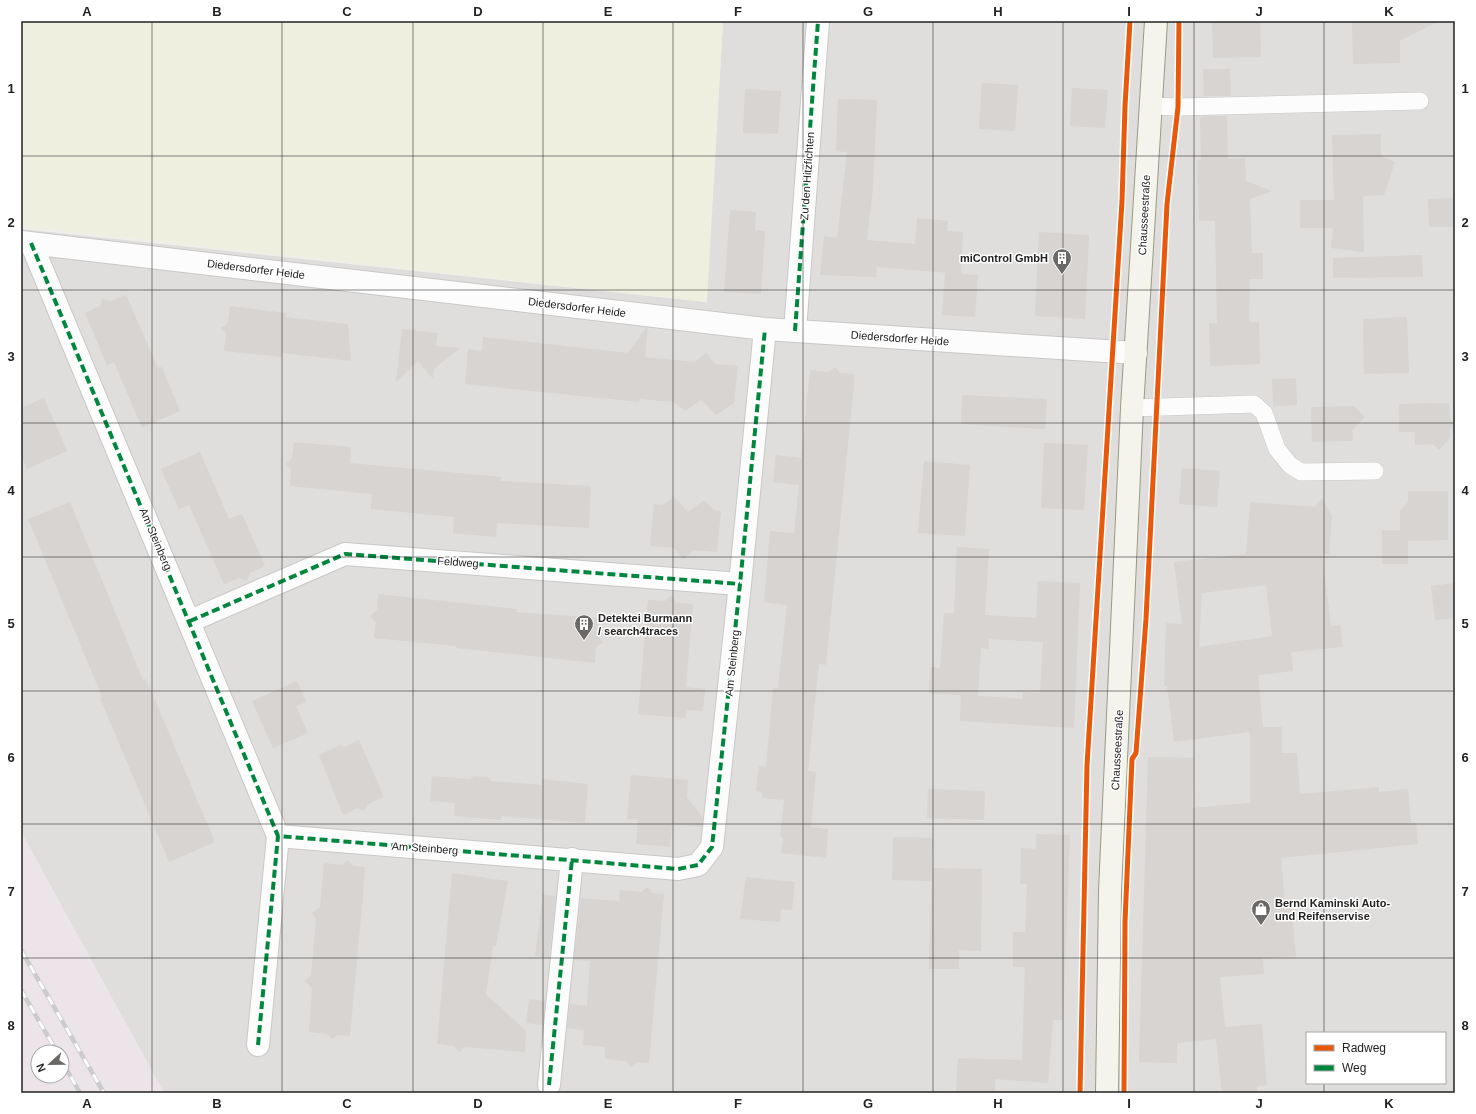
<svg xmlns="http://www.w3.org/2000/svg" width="1476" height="1114" viewBox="0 0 1476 1114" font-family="Helvetica,sans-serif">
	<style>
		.residential { fill: #dfdedc; fill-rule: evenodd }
		.industrial { fill: #ede4e9; fill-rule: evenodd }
		.farmland { fill: #efefdf }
		.building { fill: #d7d4d2; fill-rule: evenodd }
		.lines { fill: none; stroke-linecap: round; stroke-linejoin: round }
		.lane-casing { stroke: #c9c8c7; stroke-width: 18 }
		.street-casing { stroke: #c9c8c7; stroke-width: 24 }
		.secondary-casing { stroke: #999a82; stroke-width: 24 }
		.lane { stroke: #fdfcfc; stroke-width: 17 }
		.street { stroke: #fdfcfc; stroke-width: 22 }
		.secondary { stroke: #f4f4ed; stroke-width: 22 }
		.rail-casing { stroke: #ccc; stroke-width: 4.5 }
		.rail { stroke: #fff; stroke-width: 3; stroke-dasharray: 9; stroke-linecap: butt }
		.quiet { stroke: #00873e; stroke-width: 4; stroke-dasharray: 8 4; stroke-linecap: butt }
		.cycleway-casing { stroke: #fff; stroke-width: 8 }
		.cycleway { stroke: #e8590c; stroke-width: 5 }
		.grid { fill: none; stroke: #222; stroke-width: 1; stroke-opacity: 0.55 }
		.labels { text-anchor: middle; stroke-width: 3; stroke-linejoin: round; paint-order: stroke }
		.street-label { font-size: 11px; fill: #222; stroke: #fff }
		.poi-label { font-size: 11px; font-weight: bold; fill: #222; stroke: #fff; text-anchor: start }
		.neatline { fill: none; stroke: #222; stroke-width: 1.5 }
		.grid-label { font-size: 13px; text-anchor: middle; font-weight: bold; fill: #222 }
	</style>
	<rect width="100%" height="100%" fill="#f0eeeb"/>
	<path class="residential" d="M723 21H1455V1093H164L21 832V229L706 302ZM1307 1033H1445V1083H1307Z"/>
	<path class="industrial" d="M21 832 164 1093H21ZM38 1052H62V1076H38Z"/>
	<path class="farmland" d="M21 21H723L707 302 21 226Z"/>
	<path class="building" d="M1212 21H1260L1261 57 1213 58Z
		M1352 21H1439L1400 41V63L1353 64Z
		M1203 69H1230L1231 96H1204Z
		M982 83 1018 85 1015 131 979 129Z
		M1072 88 1108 90 1105 128 1070 126Z
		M745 89 781 91 778 134 743 133Z
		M838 99 877 100 873 188 867 240 915 244 917 218 948 221 947 231 963 232 961 274 877 267 876 277 820 275 824 236 837 238 847 152 836 151Z
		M1204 116H1227L1228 159 1245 158 1246 181 1272 191 1250 199 1252 253H1263V279H1250L1249 322H1259L1260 364 1210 366 1209 323H1217L1215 221H1199L1197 160H1201L1200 118Z
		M1381 134V156L1395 162 1384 195 1363 196 1364 252 1331 248 1333 228H1300V200H1334L1332 135Z
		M1455 198V227H1429L1428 199Z
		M730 210 756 212 755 230 765 231 761 294 724 292Z
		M1039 232 1089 235 1085 319 1035 316Z
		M1422 255 1423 277 1333 278V258Z
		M945 273 978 275 975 317 942 315Z
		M126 295 158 368 162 367 180 411 142 428 114 362 107 365 85 313 100 306 102 299 111 301Z
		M230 306 287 313 286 317 348 324 351 361 282 353V357L224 351 226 334 221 328 228 323Z
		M1407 317 1409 373 1364 374 1363 319Z
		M646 328H648L645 357 695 362 706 353 715 364 738 366 734 403 716 415 701 400 685 411 674 402 640 399 639 402 465 384 468 349 482 351 483 337 628 353Z
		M402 329 438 333 436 346 460 348 434 369 433 379 418 361 396 382Z
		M835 367 840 373 855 374 826 665 819 664 808 771 816 772 811 827 828 829 826 858 781 853 783 838 780 836 784 800 762 798V792L756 791 759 766 766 767 773 688H778L787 605 764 602 770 531 794 533 799 485 773 482 776 455 801 458 810 370 829 372Z
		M1296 378 1297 405 1273 406 1272 379Z
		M962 395 1047 399 1045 429 961 424Z
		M44 398 67 451 27 469 21 454V408Z
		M1449 403 1450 418 1455 424 1450 429V438L1439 450 1433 444 1415 445V432H1399V404Z
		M1354 406 1365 417 1352 430 1353 441 1312 442 1311 407Z
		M294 442 351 447 350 463 501 477 500 481 591 486 589 528 497 523 496 537 453 533 454 517 371 509 372 494 290 486 291 470 286 464 292 458Z
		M1044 443 1088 445 1084 510 1041 508Z
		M200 452 229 519 242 514 265 566 250 573 247 581 239 578 224 584 189 505 179 509 161 469Z
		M924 461 970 465 965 536 918 533Z
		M1182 468 1220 471 1217 507 1179 504Z
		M1408 491H1448V540L1408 541V564H1382V530H1400V510L1408 502Z
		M674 497 688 512 704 500 714 510 721 511 717 552 694 550 683 559 674 548 650 546 654 504 662 505Z
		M1322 498 1332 516 1329 554 1322 553 1331 626 1340 625 1343 647 1291 652 1293 671 1258 675 1263 727H1282V753H1297L1300 794 1379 787V792L1408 789 1411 823H1416L1418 844 1281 858 1285 905 1291 904 1296 956 1263 958 1264 974 1220 977 1225 1027 1262 1024 1267 1085 1257 1086V1093H1222L1216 1039 1177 1043V1063L1139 1062 1148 757 1193 758 1192 808 1250 803V732L1174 742 1167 686H1164L1166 623 1182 624 1174 562 1246 554 1250 502 1315 507ZM1266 585 1272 636 1199 647 1202 593Z
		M70 502 143 680 146 679 215 842 169 862 100 698 102 697 83 651 28 519Z
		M957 547 989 549 985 615 1036 618 1038 581 1080 583 1074 728 960 721 961 695 929 693 931 667 940 668 944 613H954ZM989 639 1043 642 1040 693 1023 692V699L969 695 978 696 981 648 989 649Z
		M1455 583V618L1435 620 1431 586Z
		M378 594 517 609V612L599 618 597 635 603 642 596 647 595 663 456 648V646L374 638 376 622 370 616 377 610Z
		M671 595 676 603 693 604 686 687 705 689 703 711 687 710 686 718 638 714 648 600 665 601Z
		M297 681 306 702 296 706 308 733 273 748 252 701Z
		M359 740 384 797 368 804 364 811 357 808 343 815 319 755 340 745 344 747Z
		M631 775 688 780 687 797 703 818 702 827 672 824 670 847 636 844 638 820 627 819Z
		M432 776 470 779 474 776 488 777 491 781 542 785V779L588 784 585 823 501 816V820L454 816 455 803 430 801Z
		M928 789 985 791 984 820 927 818Z
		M1036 834 1070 835 1063 1020H1053L1048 1083 995 1079V1093H956L958 1058 1022 1060 1025 967H1013V932H1025L1027 884H1020L1021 848 1036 849Z
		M893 837 933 838 932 881 892 880Z
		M348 860 353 866 365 867 363 895 350 1036 338 1035 332 1039 327 1034 309 1032 312 989 305 980 311 976 316 920 312 913 320 907 324 863 342 865Z
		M932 868 982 869 981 951 959 950V969H929Z
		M452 873 508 881 496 946H493L486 994 526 1031 525 1052 465 1047 459 1052 454 1046 437 1044Z
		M746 877 795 882 792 910 781 909 780 922 740 919Z
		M647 887 652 893 664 894 649 1063 637 1062 631 1067 626 1061 605 1059V1047L583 1045 584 1030 567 1028 570 1004 587 1006 590 961 574 960 581 898 619 901 620 890 641 892Z
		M543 894 556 896 549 958 535 956Z
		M529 999 545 1001 543 1025 526 1023Z"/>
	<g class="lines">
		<defs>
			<path id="lane" d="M1151 106 1178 107 1420 101
				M1132 408 1254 404 1264 413 1277 449 1290 465 1301 472 1375 471"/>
			<path id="street" d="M21 242 765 329 1136 353
				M31 243 278 836 678 869 698 865 712 847 740 584 765 329
				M795 331 818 21
				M190 621 345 554 740 584
				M258 1045 278 836
				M549 1085 572 859"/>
			<path id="secondary" d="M1107 1093 1110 891 1132 408 1156 21"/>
		</defs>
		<use href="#lane" class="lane-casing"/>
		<use href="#street" class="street-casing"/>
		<use href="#secondary" class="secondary-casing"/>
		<use href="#lane" class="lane"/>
		<use href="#street" class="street"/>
		<use href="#secondary" class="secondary"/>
		<defs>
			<path id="rail" d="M21 950 104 1093
				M21 990 57 1052
				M62 1061 80 1093"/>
		</defs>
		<use href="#rail" class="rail-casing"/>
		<use href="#rail" class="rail"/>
		<path class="quiet" d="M31 243 278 836 678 869 698 865 712 847 740 584 765 329
			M795 331 818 21
			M190 621 345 554 740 584
			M258 1045 278 836
			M549 1085 572 859"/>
		<defs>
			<path id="cycleway" d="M1080 1093 1087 765 1122 201 1125 106 1130 21
				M1124 1093 1125 922 1132 759 1136 753 1146 619 1167 204 1178 107 1179 21"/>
		</defs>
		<use href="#cycleway" class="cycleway-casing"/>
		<use href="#cycleway" class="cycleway"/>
	</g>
	<path class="grid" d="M152 21V1093M282 21V1093M413 21V1093M543 21V1093M673 21V1093M803 21V1093M933 21V1093M1063 21V1093M1194 21V1093M1324 21V1033M21 156H1455M21 290H1455M21 423H1455M21 557H1455M21 691H1455M21 824H1455M21 958H1455M1324 1083V1093"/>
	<defs>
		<symbol id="building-pin" viewBox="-11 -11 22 30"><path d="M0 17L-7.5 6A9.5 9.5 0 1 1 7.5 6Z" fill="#6a6968" stroke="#fff"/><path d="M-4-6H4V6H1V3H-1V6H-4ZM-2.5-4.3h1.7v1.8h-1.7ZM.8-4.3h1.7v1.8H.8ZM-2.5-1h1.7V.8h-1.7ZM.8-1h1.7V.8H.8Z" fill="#fff"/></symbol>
		<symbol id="shop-pin" viewBox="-11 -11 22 30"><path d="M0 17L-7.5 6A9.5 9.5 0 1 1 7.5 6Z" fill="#6a6968" stroke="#fff"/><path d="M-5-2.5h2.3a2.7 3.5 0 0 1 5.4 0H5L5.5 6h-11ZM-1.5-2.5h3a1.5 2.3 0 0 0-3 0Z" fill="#fff"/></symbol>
	</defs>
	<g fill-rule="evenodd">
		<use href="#building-pin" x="1051" y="247" width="22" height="30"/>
		<use href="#building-pin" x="573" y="613" width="22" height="30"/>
		<use href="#shop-pin" x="1250" y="898" width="22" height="30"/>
	</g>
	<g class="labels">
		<g class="street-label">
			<text transform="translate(807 176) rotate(-86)" y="4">Zu den Hitzfichten</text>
			<text transform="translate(1144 215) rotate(-87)" y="4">Chausseestraße</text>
			<text transform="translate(256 269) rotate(7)" y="4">Diedersdorfer Heide</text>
			<text transform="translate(577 307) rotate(7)" y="4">Diedersdorfer Heide</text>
			<text transform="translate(900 338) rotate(4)" y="4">Diedersdorfer Heide</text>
			<text transform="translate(156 539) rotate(67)" y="4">Am Steinberg</text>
			<text transform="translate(458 562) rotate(4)" y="4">Feldweg</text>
			<text transform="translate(732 663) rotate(-84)" y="4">Am Steinberg</text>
			<text transform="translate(1117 750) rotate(-87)" y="4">Chausseestraße</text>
			<text transform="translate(425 848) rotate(4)" y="4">Am Steinberg</text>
		</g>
		<g class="poi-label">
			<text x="1048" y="262" text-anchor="end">miControl GmbH</text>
			<text x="598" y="622">Detektei Burmann<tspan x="598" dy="13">/ search4traces</tspan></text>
			<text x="1275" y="907">Bernd Kaminski Auto-<tspan x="1275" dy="13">und Reifenservise</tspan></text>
		</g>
	</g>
	<rect width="1476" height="1114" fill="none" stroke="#ffffff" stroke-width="44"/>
	<rect x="1306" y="1032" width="140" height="52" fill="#ffffff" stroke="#a7a7a7"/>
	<rect x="1314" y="1045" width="20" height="6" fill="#e8590c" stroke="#a7a7a7"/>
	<text x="1342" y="1052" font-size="12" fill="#222222">Radweg</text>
	<rect x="1314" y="1065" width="20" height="6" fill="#00873e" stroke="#a7a7a7"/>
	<text x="1342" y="1072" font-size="12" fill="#222222">Weg</text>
	<g transform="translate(50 1064) rotate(248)"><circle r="19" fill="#ffffff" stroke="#a7a7a7"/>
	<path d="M0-3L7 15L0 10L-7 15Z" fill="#6a6968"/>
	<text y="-6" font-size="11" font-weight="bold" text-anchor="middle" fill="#222222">N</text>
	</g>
	<rect x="22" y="22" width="1432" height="1070" class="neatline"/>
	<g class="grid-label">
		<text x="87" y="16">A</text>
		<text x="217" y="16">B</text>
		<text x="347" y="16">C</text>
		<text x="478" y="16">D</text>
		<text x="608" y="16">E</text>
		<text x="738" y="16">F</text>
		<text x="868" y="16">G</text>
		<text x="998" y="16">H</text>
		<text x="1129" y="16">I</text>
		<text x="1259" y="16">J</text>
		<text x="1389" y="16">K</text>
		<text x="11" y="93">1</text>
		<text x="1465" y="93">1</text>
		<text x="11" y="227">2</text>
		<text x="1465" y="227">2</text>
		<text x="11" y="361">3</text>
		<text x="1465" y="361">3</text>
		<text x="11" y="495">4</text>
		<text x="1465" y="495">4</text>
		<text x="11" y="628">5</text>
		<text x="1465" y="628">5</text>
		<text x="11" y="762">6</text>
		<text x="1465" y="762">6</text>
		<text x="11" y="896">7</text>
		<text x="1465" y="896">7</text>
		<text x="11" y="1030">8</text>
		<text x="1465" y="1030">8</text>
		<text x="87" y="1108">A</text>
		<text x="217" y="1108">B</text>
		<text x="347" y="1108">C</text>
		<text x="478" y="1108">D</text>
		<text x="608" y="1108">E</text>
		<text x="738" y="1108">F</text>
		<text x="868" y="1108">G</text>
		<text x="998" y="1108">H</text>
		<text x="1129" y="1108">I</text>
		<text x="1259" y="1108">J</text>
		<text x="1389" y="1108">K</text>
	</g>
</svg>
